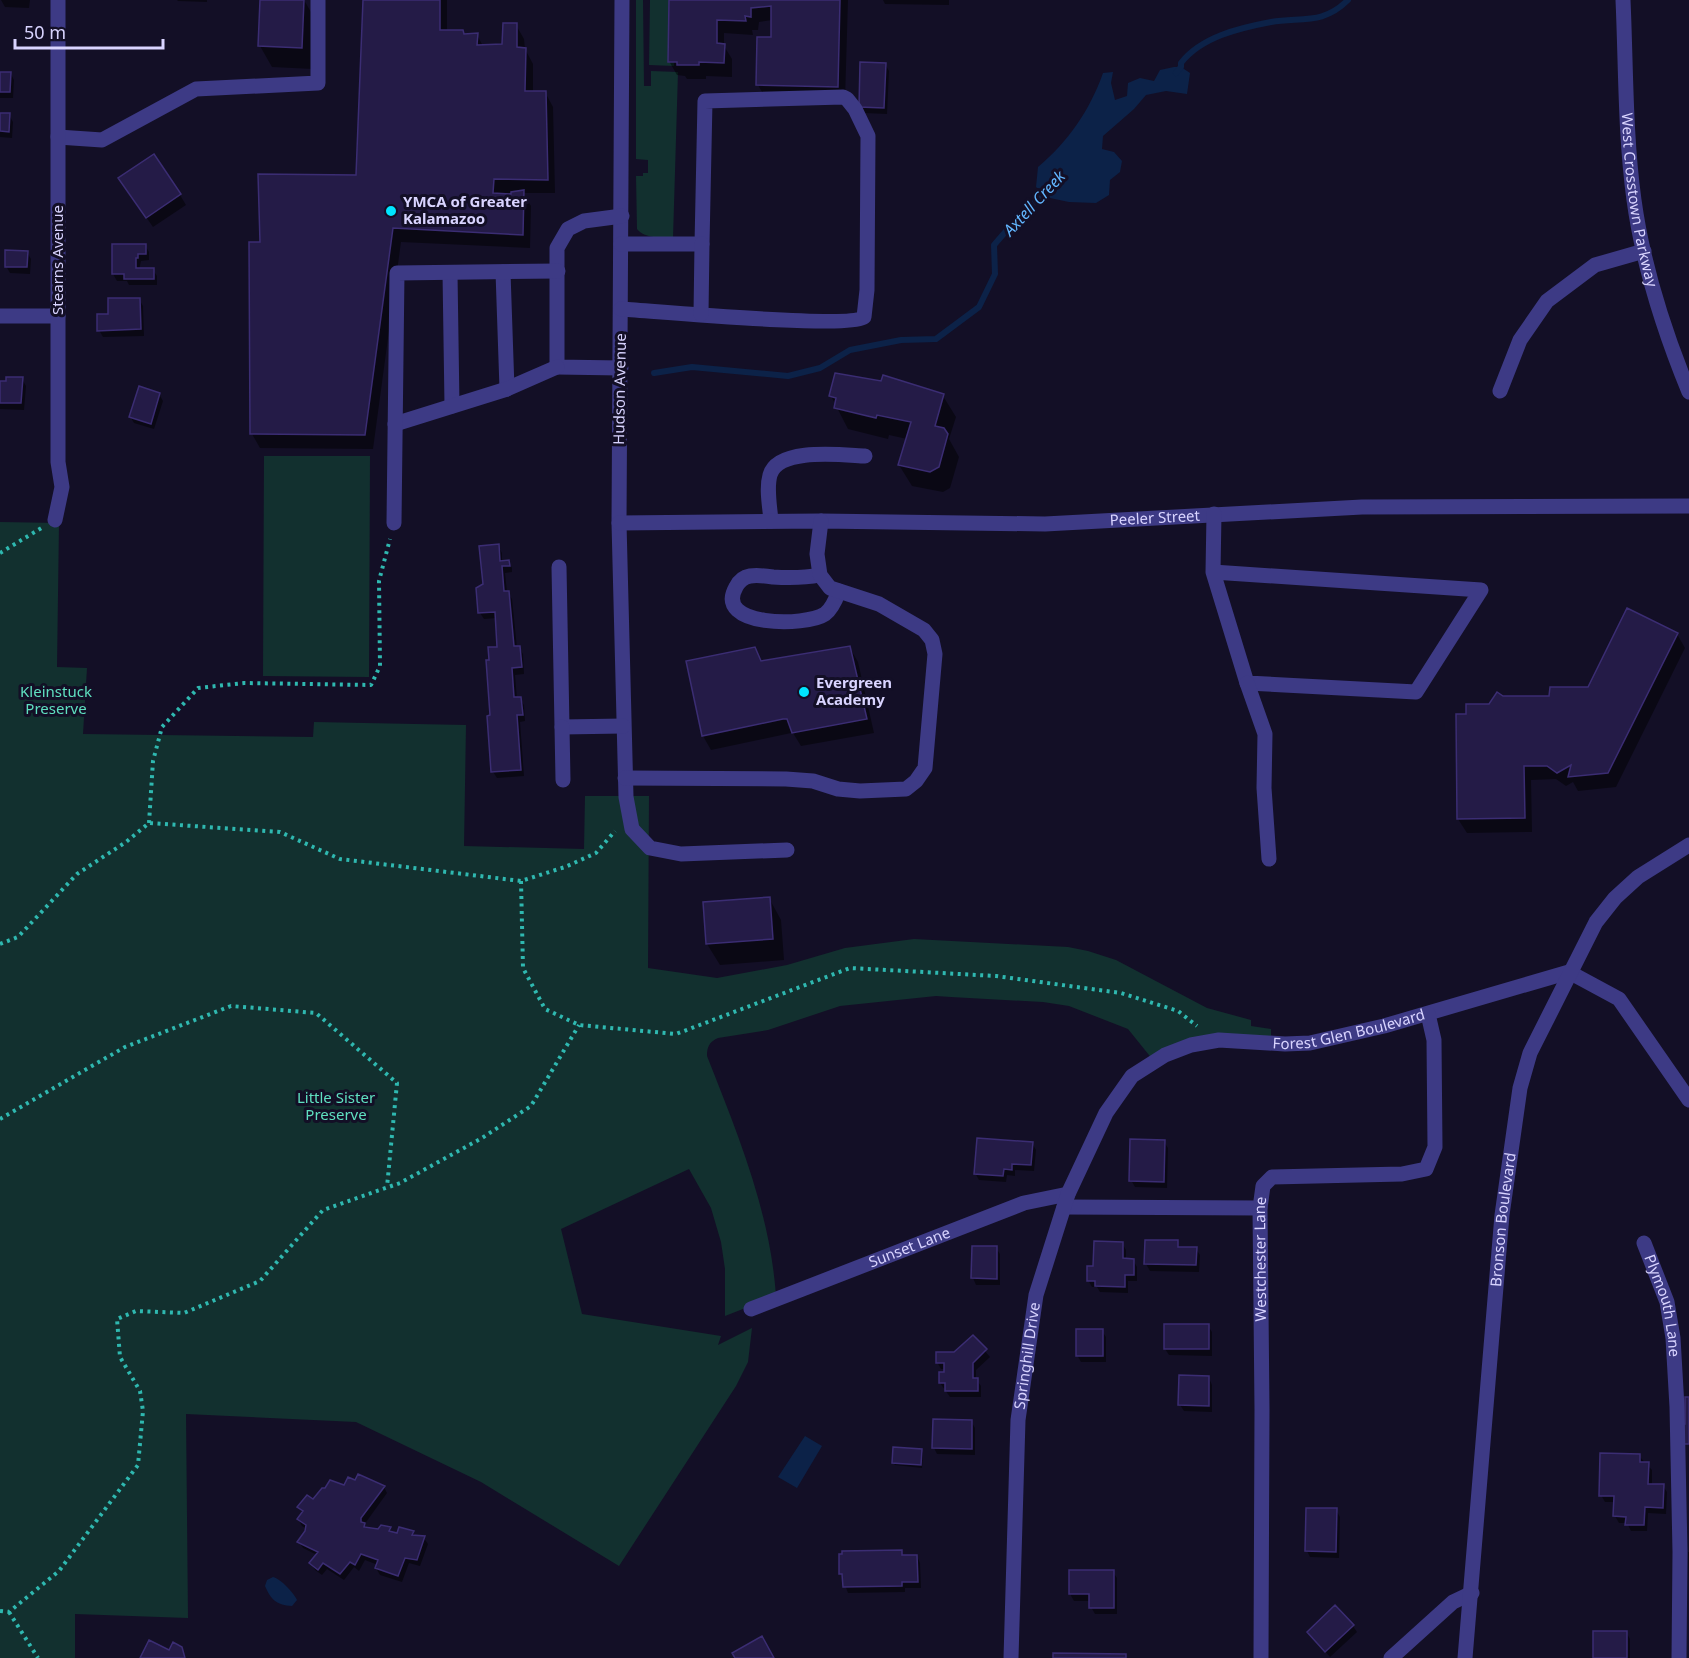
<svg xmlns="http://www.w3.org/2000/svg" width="1689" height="1658" viewBox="0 0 1689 1658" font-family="'Noto Sans',sans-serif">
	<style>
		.green { fill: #12302f }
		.water { fill: #0c2248 }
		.shadow { fill: #0007 }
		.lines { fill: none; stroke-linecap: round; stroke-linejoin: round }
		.stream { stroke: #0c2248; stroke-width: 6 }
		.building { fill: #241b47; stroke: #3b2d73; stroke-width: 1.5 }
		.path { stroke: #2fb8b0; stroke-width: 4; stroke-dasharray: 3 4.5; stroke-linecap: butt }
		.minor { stroke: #3d3a85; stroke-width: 15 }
		.poi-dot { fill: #00e5ff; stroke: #130f26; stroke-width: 2 }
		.labels { text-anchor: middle; stroke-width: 6; stroke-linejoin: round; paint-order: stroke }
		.street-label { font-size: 15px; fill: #d9d4ff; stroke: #130f26 }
		.poi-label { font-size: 15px; font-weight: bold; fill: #d9d4ff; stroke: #130f26; text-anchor: start }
		.park-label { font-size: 15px; fill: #5fe0c0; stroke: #130f26 }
		.water-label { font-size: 16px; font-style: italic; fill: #62b6ff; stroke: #130f26 }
	</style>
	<rect width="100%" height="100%" fill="#130f26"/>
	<path class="green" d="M636 0H643L644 86H651V71L678 72 673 238C661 237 645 239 637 229L636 176H643V173H648V160L636 159Z
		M650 0H669L668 61 674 62V66L649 65Z
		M264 456H370L369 677 263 676Z
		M0 522 59 523 57 667 87 668 83 734 313 737 314 722 466 725 464 846 584 849 585 796H649L648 968 717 978 787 965 845 948 914 939 1068 947 1088 951 1116 960 1207 1008 1251 1020V1026L1271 1029V1042L1220 1038 1153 1060 1128 1029 1069 1006 1043 1002 951 997 936 996 840 1006 768 1030 718 1038C709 1042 707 1047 707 1056 738 1135 770 1211 776 1296L725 1316V1269L721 1242 711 1208 689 1169 561 1229 582 1314 721 1336 718 1345 752 1328 748 1362 736 1386 619 1566 481 1482 356 1422 186 1414 188 1618 75 1614V1658H0Z"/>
	<path class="water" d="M1174 67H1181L1190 73 1187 94 1166 91 1146 95 1134 109 1103 136 1102 149 1114 152 1122 161 1120 172 1110 180 1109 195 1096 203 1069 202 1050 198 1036 187 1038 167C1068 142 1090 110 1103 73L1113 72 1111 83 1115 100 1127 96 1128 83 1140 78 1154 81 1160 70Z
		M805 1436 822 1446 797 1488 778 1477Z
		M273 1577C281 1579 294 1593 297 1600L292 1606C277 1605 271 1600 265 1586L267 1580Z"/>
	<path class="shadow" d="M1 0H30L29 8 5 7Z
		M177 0H207V2L178 1Z
		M262 0H304L315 19 313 69 272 67 260 46Z
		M364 0H447V32L464 36 477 35 483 46 504 45 516 25 524 39 525 49 533 64V92H545L553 107 555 193H523L531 206 530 248 401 242 373 449 260 448 252 434 262 243 358 176Z
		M670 0H848L845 100 766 99 758 85 772 39V20L759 22 758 30H752L753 35 724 33V46L732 59V77L706 76V79H687L685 76 677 75 669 61Z
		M883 0H949V5L885 4Z
		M885 64 889 71 887 114 864 113 860 107Z
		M0 74H11L14 80 13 98H0Z
		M0 115H9L13 122 12 138 0 137Z
		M126 188 180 195 186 205 153 227Z
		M145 245 149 252V260L141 261 139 270H153L157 276V285H129L127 281H117L113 274Z
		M27 252 31 259 30 274 10 273 6 266Z
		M139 299 143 306 144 336 103 337 99 330 110 315Z
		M22 379 26 386 24 410 0 409V382Z
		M882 383 943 396 956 417 949 439 959 457 950 488 943 492 912 486 899 465 907 439 889 435 888 439 848 429 831 396Z
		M159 394 163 401 154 429 134 423 130 416Z
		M498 546 502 553V562L508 561 512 568V572L505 573 507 592 512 599 517 648 519 647 523 654 524 674 515 675 517 699H520L524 705 525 721 520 722 524 776 497 778 493 772 491 661 499 648 497 618 484 619 480 613 484 585Z
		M1677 634 1685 648 1616 787 1578 791 1573 782 1566 786 1556 779 1531 780 1532 832 1467 833 1458 819 1468 715 1490 706 1502 697 1551 698 1588 689Z
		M754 648 762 663 850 648 858 662 874 733 801 746 793 733H791L711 750 703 736 688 662Z
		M769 898 781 920 784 960 720 965 707 944 704 904Z
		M1164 1142 1168 1148 1167 1188 1135 1187 1131 1180Z
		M1032 1143 1036 1150 1034 1171 1015 1170V1176L1007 1175 1006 1182 979 1180 975 1173Z
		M1146 1241 1177 1242 1180 1248 1196 1249 1200 1255 1199 1272 1150 1271 1146 1264Z
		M1122 1243 1126 1250V1260H1133L1137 1267V1281H1128V1293L1100 1292 1097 1287H1092L1088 1280Z
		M996 1248 1000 1254V1285H976L973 1278Z
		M1208 1326 1212 1332V1356L1169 1355 1165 1349Z
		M1102 1331 1106 1337V1362H1081L1077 1355Z
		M973 1337 990 1357 976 1370V1379L981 1386V1397H950L940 1383 946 1374V1369H941L937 1362 955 1354Z
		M1209 1378 1212 1385V1412L1184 1411 1180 1405Z
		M971 1421 975 1428V1455L937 1454 934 1448Z
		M921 1450 923 1453 922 1468 895 1465 893 1463Z
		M1639 1456 1652 1470V1485L1663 1486 1667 1492 1666 1514 1648 1513 1647 1531H1631L1627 1523H1619L1615 1516V1502H1605L1601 1495Z
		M344 1487H384L387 1493 364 1525 366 1528 378 1531 390 1528 393 1534 398 1535 400 1529 413 1533 416 1537 424 1538 428 1544 420 1566 409 1563 402 1582 380 1575 376 1568 378 1565 365 1560 359 1571 354 1567 344 1580 327 1569 322 1575 315 1570 311 1563 317 1555 303 1548 299 1542 307 1529 302 1526 298 1519 303 1514 299 1507Z
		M1336 1510 1340 1517 1339 1558 1310 1557 1307 1551Z
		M901 1552 903 1556H917L920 1563 921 1588H905V1592L848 1593 841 1574Z
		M1688 1552H1689V1582V1581Z
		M1113 1572 1117 1578V1614H1095L1091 1607V1601H1074L1070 1594Z
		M1353 1626 1357 1632 1330 1657 1309 1632Z
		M1626 1632 1630 1639V1658H1595Z"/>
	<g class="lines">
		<path class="stream" d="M1176 73 1181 67V63C1201 37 1239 28 1271 22 1302 17 1323 25 1348 0
			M654 373 692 367 788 376 820 368 850 350 901 340 936 339 979 307 995 274 994 245 1020 215 1050 189"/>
	</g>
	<path class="building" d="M260 0H304L302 48 258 46Z
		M363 0H440V30H463L464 34 478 33 477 45 502 44 503 23H517V47L526 48 525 91H546L548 180 494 179 493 193 511 194V192L524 190 523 235 393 228 365 435 250 434 249 242H260L258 174 356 175Z
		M669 0H840L838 87 756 85 757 37H771V6L751 8V17L745 16 746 21 717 20V43L725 44 724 63 699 62V65H677V62H668Z
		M860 62 886 63 884 108 859 107Z
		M0 72H11L10 92H0Z
		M0 113H10L9 132 0 131Z
		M154 154 181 194 146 218 118 178Z
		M112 244H146V254H138V258H136V268H154V279H124V274H112Z
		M5 250 28 251 27 267H5Z
		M108 298H140L141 329 97 331V314H108Z
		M835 373 881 381 883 375 944 394 935 426 944 428 948 434 939 467 930 472 898 465 911 422 877 415 876 418 834 408 836 398 829 396Z
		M6 377H23L21 403H0V381H6Z
		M139 386 160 393 151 424 129 417Z
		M499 544 500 561 509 560 510 566H502L504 591H509L514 646H520L522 667 512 668 514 697H521L523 715H517L521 770 491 772 487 716 490 715 486 660H489L488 647H497L495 612 478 613 476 588 483 584 479 546Z
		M1627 608 1678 633 1608 773 1568 777 1571 765 1557 773 1547 766H1524L1525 818 1457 819 1456 714H1466V704H1489L1497 692 1503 696H1549L1550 687H1588Z
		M850 646 867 719 792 733 787 719H783L702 736 686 661 755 647 761 661Z
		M770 897 773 939 706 944 703 902Z
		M977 1138 1033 1142 1031 1165 1012 1164V1170L1004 1169 1003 1176 974 1174Z
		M1130 1139 1165 1140 1164 1182 1129 1181Z
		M1145 1240H1178V1247H1197L1196 1265 1144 1264Z
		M1094 1241 1123 1242V1258L1134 1259V1275H1125V1287L1095 1286V1281H1087V1266H1093Z
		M972 1246H997V1279L971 1278Z
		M1164 1324H1209V1349H1164Z
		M1076 1329H1103V1356H1076Z
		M973 1335 987 1349 973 1363V1378H978V1391H945V1383H939V1372H944V1363H936V1352H954Z
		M1179 1375 1209 1376V1406L1178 1405Z
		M1685 1397H1689V1444H1682V1424H1685Z
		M933 1419 972 1420V1449L932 1448Z
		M893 1447 922 1449 921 1465 892 1463Z
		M1600 1453 1640 1454V1462H1649L1648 1484H1664L1663 1508 1645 1507 1644 1525H1625L1626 1517 1613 1516 1614 1496H1599Z
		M358 1474 385 1486 361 1518V1522L365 1523 364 1527 378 1529 381 1525 391 1527 389 1531 397 1533 399 1527 414 1531 412 1535 425 1536 417 1560 405 1558 398 1576 375 1568 378 1560 361 1554 355 1565 350 1562 340 1574 323 1563 318 1570 309 1563 318 1552 297 1542 305 1531 306 1525 297 1519 303 1511 297 1507 307 1495 313 1499 322 1488H325L330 1480 344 1485 348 1477 355 1480Z
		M1306 1508H1337L1336 1552 1305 1551Z
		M902 1550V1555H917L918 1582H902V1586L843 1587 842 1574H839V1554H842V1551Z
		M1069 1570H1114V1608H1089V1594H1069Z
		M1335 1605 1354 1625 1325 1652 1307 1632Z
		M1593 1631H1627V1658H1593Z
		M762 1636 774 1658H735L732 1653Z
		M149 1640 169 1650 173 1642 182 1647 185 1658H140Z
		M1053 1653 1126 1654V1658H1053Z"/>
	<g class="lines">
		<path class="path" d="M0 553 43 527
			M149 823 153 761 162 727 198 688 244 683 371 685 380 666 379 581 390 539
			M521 881 523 968 545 1009 579 1025 676 1034 850 968 996 976 1121 993 1178 1011 1197 1026
			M0 944 18 937 77 874 126 842 149 823 280 832 340 859 521 881 565 867 596 853 615 831
			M0 1119 125 1047 231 1006 316 1013 397 1083 387 1187
			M0 1611 9 1612 59 1571 138 1465 143 1411 140 1391 120 1357 117 1319 136 1311 184 1313 260 1281 323 1210 400 1183 482 1138 531 1106 579 1025
			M9 1612 38 1658"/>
		<g class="minor">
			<path d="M622 0 619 523 626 797 632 829 650 848 681 854 787 850"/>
			<path id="s1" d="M1623 0C1626 66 1625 134 1634 200 1643 266 1664 331 1689 392"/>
			<path d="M58 137 102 140 196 89 318 83V0"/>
			<path d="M621 244H702L705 101 843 97 847 99 855 109 868 136 867 290 864 317C849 329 654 311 621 309"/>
			<path d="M503 272 507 389"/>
			<path d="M450 273 452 406"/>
			<path d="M701 314 702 244"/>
			<path d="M0 316H58"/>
			<path d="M621 368 557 367V248L568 229 584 221 622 216"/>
			<path d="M1500 391 1520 340 1547 301 1595 265 1644 251"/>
			<path d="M395 424 507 389 557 367"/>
			<path d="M55 520 62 487 58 462V0"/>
			<path d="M771 521C770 507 766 489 770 475 778 447 842 455 865 456"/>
			<path d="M394 523 397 273 558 271"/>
			<path id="s2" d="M619 523 821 521 1045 524 1362 507 1689 506"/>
			<path d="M559 567 562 727 623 726"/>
			<path d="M1213 572 1481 590 1416 692 1247 683 1213 572 1214 514"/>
			<path d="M820 575C804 578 789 578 773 577 766 576 757 575 750 576 744 577 739 581 736 587 713 627 806 627 825 614 832 609 836 599 839 591"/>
			<path d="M1247 683 1265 734 1264 788 1269 859"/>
			<path d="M562 727 563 780"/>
			<path d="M625 778 786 779 813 781 838 789 860 791 906 789 916 781 925 768 935 654 932 640 924 630 879 604 830 588 820 575 817 554 821 521"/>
			<path d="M1064 1207 1260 1208"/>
			<path id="s3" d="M1644 1243 1667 1302 1673 1338 1677 1407 1680 1552 1679 1658"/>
			<path id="s4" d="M751 1309 1024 1203 1068 1194"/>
			<path id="s5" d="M1011 1658 1018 1420 1036 1295 1068 1194 1106 1113 1132 1076 1165 1055 1191 1045 1219 1040 1285 1044 1310 1043 1384 1026 1569 972 1619 999 1689 1100"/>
			<path id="s6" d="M1261 1658 1262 1409 1260 1208 1263 1186 1272 1177 1402 1174 1426 1169 1435 1147 1434 1040 1428 1014"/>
			<path d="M1391 1658 1453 1602 1472 1593"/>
			<path id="s7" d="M1465 1658 1502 1215 1520 1088 1530 1053 1596 922 1615 898 1638 877 1689 845"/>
		</g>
	</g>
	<g class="poi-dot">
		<circle cx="391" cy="211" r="6"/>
		<circle cx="804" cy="692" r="6"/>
	</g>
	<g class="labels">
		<g class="street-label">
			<text dy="5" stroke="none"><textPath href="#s1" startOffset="201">West Crosstown Parkway</textPath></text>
			<text transform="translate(58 260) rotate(-90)" y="5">Stearns Avenue</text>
			<text transform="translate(620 389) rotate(-89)" y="5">Hudson Avenue</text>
			<text dy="5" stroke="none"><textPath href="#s2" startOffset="536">Peeler Street</textPath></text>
			<text dy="5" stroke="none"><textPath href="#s5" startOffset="832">Forest Glen Boulevard</textPath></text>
			<text dy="5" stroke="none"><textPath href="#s7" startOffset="440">Bronson Boulevard</textPath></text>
			<text dy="5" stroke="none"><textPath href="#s4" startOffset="170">Sunset Lane</textPath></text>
			<text dy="5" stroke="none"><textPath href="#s6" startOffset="399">Westchester Lane</textPath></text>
			<text dy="5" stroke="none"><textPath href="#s3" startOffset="66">Plymouth Lane</textPath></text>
			<text dy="5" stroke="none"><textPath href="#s5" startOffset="303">Springhill Drive</textPath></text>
		</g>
		<g class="poi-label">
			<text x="403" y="207">YMCA of Greater<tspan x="403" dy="17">Kalamazoo</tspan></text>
			<text x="816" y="688">Evergreen<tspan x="816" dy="17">Academy</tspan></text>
		</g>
		<g class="park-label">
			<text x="56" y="697">Kleinstuck<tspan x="56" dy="17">Preserve</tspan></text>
			<text x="336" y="1103">Little Sister<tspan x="336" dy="17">Preserve</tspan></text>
		</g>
		<g class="water-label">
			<text transform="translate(1034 203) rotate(-47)" y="6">Axtell Creek</text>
		</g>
	</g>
	<path d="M15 39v9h148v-9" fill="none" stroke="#d9d4ff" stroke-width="3"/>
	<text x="24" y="39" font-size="18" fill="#d9d4ff" stroke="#130f26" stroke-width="4.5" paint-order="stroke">50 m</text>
</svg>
